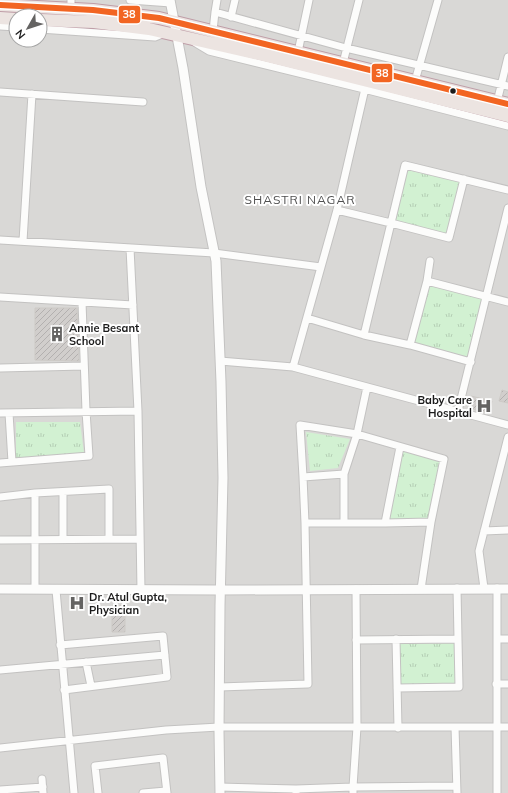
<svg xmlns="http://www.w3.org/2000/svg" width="508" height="793" viewBox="0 0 508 793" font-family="Mulish,sans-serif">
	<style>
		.residential { fill: #d9d8d6; fill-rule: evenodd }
		.park { fill: url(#park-tufts) }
		.building { fill: url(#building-hatch); stroke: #cdcac6 }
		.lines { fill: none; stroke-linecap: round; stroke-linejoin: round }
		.minor-casing { stroke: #c3c2c1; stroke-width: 9 }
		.tertiary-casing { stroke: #c3c2c1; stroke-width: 11 }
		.trunk-casing { stroke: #bf9da7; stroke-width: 14 }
		.minor { stroke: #fcfcfb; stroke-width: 7 }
		.tertiary { stroke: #fcfcfb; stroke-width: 9 }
		.trunk { stroke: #ece4e1; stroke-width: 12 }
		.bus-1-casing { stroke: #fff; stroke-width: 9 }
		.bus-1 { stroke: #f26522; stroke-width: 6 }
		.bus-dot { fill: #1c1c1c; stroke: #fff; stroke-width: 1.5 }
		.labels { text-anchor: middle; stroke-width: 4; stroke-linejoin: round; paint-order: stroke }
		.poi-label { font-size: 11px; font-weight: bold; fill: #1c1c1c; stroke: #fff; text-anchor: start }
		.neighbourhood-label { font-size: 12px; letter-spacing: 1px; fill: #4f4f4f; stroke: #fff }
		.line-badge { stroke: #fff; stroke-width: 1.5 }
		.badge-label { font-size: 11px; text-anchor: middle; font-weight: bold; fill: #fff }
	</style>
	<defs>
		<pattern id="park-tufts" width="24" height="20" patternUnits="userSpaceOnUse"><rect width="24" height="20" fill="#d2f1d2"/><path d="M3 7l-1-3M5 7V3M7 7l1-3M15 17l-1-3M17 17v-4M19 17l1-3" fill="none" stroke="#b4ceb4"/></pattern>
		<pattern id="building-hatch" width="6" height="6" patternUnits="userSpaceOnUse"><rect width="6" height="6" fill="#d1cecc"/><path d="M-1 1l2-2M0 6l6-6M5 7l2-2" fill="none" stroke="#b3b0af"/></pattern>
	</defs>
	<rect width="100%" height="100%" fill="#eae8e5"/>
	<path class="residential" d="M0 0H508V793H0ZM16 16H40V40H16Z"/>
	<path class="park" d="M407 170 461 182 446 235 395 220Z
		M429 286 484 298 468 357 414 342Z
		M16 422H80L84 453 16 459Z
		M306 432 350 439 338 468 310 471Z
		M402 450 441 462 428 519H389Z
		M455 643 456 684H401L399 644Z"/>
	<path class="building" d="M35 308H77L79 361 35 360Z
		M502 390 508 392V403L499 401Z
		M471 396 492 401 489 413 468 408Z
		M125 605V632H112V606Z"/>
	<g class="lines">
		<defs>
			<path id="minor" d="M130 0 171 3
				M217 0 215 12 346 48 508 86
				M71 9V0
				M231 17 235 0
				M0 26 16 27
				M40 29 155 37 165 33
				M213 31 215 12
				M194 42 209 51 364 89 508 126
				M298 52 309 0
				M343 63 359 0
				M367 80 337 210 293 367 508 425
				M415 81 438 0
				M0 92 143 102
				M497 102 508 57
				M464 179 449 238 391 223 405 165 508 190
				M337 210 391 223 364 335 410 345
				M0 240 214 253 321 267
				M23 241 32 94
				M130 248 138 411 141 590
				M427 281 430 261
				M0 297 133 305
				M307 318 364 335
				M220 361 293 367
				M471 362 410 345 427 281 508 302
				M0 368 84 366
				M367 387 357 434 444 459 431 522 385 523 400 447
				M458 411 508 208
				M0 413 138 411
				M9 413 12 462
				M300 425 357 434 344 474 303 477Z
				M0 463 89 456 86 411 82 302
				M344 474V523
				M303 477 305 523H385
				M35 493 109 489V539
				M0 497 35 493V589
				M484 531 508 530
				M63 539V492
				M0 540 140 539
				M484 588 479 551 508 437
				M421 589 431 522
				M56 590 74 793
				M396 639 398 728
				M497 639H508
				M356 640 458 639 457 588
				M60 645 163 636 167 677 64 690
				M86 662 91 686
				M0 670 165 655
				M496 684H508
				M220 687 308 684 305 523
				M397 688 459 687 458 639
				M455 727 457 793
				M0 748 166 730 219 727H508
				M42 779 43 793
				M220 787 296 789V793
				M296 789 353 787 357 727 356 589
				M0 790 43 787
				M98 793 95 766 163 758 167 793
				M143 793 166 791
				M353 793V787L456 786
				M497 793V588"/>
			<path id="tertiary" d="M170 0 183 68 201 187 216 261 221 382 223 478 220 606 219 731 220 793
				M0 589 220 590 508 589"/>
			<path id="trunk" d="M0 5 93 10 159 18 508 104
				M0 18 16 19
				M40 20 94 22 149 29 259 54 508 116"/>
		</defs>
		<use href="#minor" class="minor-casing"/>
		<use href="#tertiary" class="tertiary-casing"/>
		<use href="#trunk" class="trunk-casing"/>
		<use href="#minor" class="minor"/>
		<use href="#tertiary" class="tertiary"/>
		<use href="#trunk" class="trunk"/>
		<defs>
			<path id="bus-1" d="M0 5 93 10 159 18 508 104"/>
		</defs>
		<use href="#bus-1" class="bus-1-casing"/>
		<use href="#bus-1" class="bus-1"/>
	</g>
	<defs>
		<symbol id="building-bare" viewBox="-9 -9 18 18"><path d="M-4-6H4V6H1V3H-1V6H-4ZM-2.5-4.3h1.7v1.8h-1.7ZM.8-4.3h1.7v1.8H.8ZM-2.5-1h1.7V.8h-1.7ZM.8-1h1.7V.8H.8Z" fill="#646362" stroke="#fff" stroke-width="2.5" paint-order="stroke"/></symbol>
		<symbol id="hospital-bare" viewBox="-9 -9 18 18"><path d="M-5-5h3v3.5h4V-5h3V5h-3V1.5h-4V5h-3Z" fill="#646362" stroke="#fff" stroke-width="2.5" paint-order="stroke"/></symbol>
	</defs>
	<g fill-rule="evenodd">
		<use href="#building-bare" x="46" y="323" width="22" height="22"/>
		<use href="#hospital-bare" x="473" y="395" width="22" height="22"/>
		<use href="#hospital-bare" x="66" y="592" width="22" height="22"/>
	</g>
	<circle class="bus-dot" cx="453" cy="91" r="3.5"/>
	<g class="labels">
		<g class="poi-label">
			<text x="69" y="332">Annie Besant<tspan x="69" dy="13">School</tspan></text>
			<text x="472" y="404" text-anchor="end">Baby Care<tspan x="472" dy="13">Hospital</tspan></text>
			<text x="89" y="601">Dr. Atul Gupta,<tspan x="89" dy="13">Physician</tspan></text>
		</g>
		<g class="neighbourhood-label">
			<text x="300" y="204">SHASTRI NAGAR</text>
		</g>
	</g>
	<g class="line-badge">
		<rect x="118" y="5" width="23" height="19" rx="4" fill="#f26522"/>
		<rect x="371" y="63" width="22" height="20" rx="4" fill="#f26522"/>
	</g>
	<g class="badge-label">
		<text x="129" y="18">38</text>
		<text x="382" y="77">38</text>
	</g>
	<g transform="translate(28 28) rotate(231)"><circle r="19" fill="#ffffff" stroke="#a4a4a4"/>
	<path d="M0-3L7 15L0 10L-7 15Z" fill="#646362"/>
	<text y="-6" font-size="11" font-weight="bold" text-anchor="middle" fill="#1c1c1c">N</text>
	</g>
</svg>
